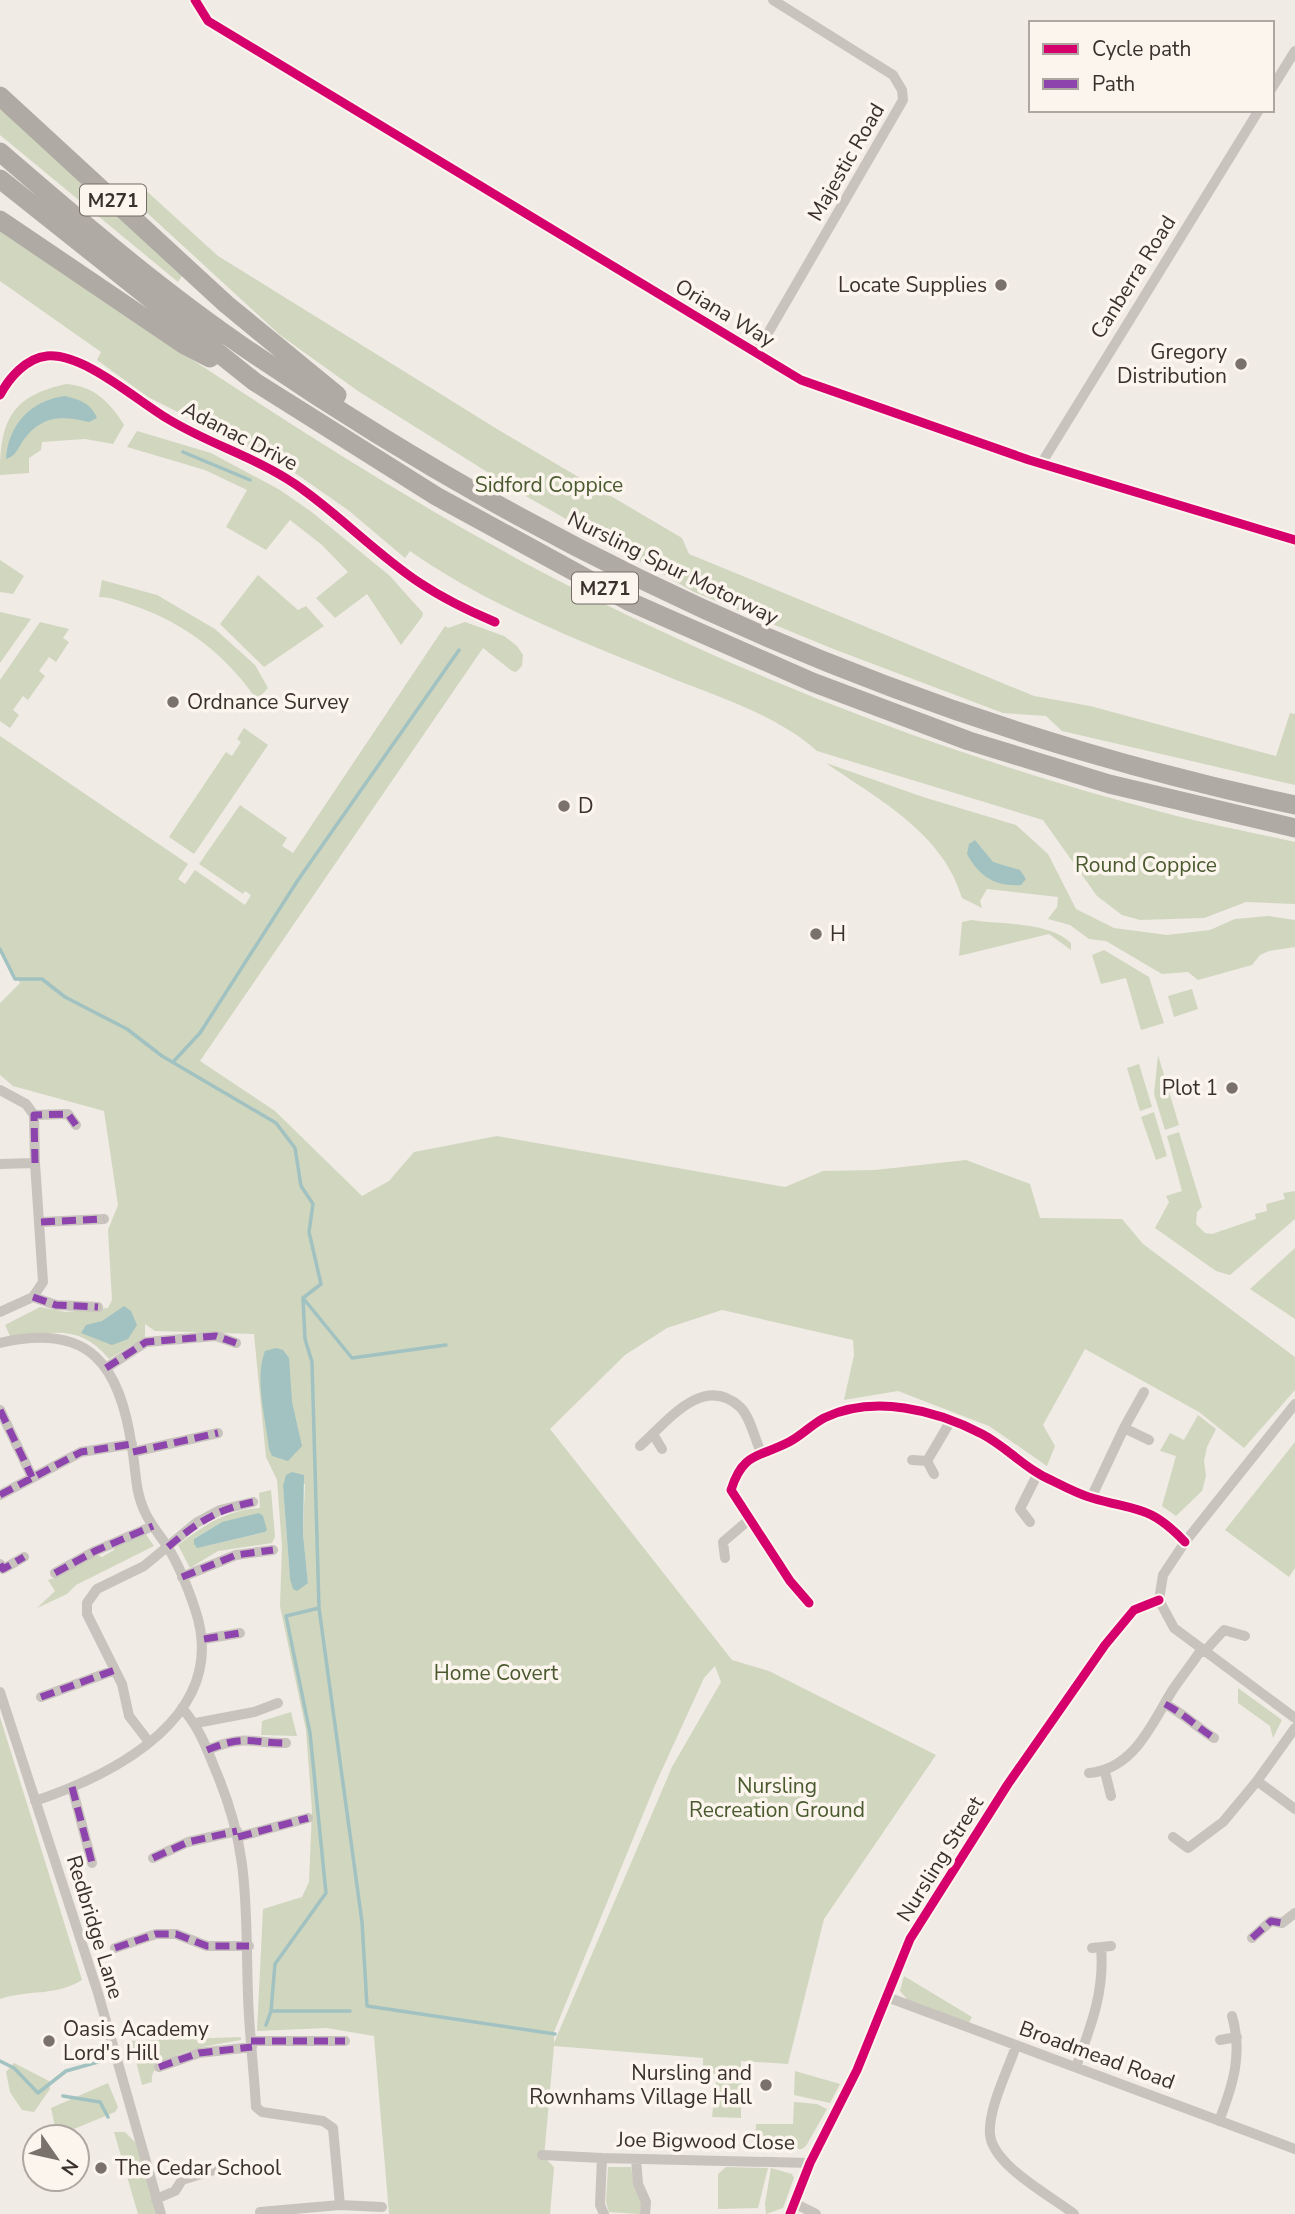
<svg xmlns="http://www.w3.org/2000/svg" width="1295" height="2214" viewBox="0 0 1295 2214" font-family="'Nunito Sans',sans-serif">
	<style>
		.green { fill: #d1d6bf; fill-rule: evenodd }
		.water { fill: #a1c2c1 }
		.lines { fill: none; stroke-linecap: round; stroke-linejoin: round }
		.stream { stroke: #a1c2c1; stroke-width: 3.5 }
		.minor { stroke: #c9c3be; stroke-width: 10 }
		.motorway { stroke: #afaaa4; stroke-width: 19 }
		.quiet { stroke: #8e44ad; stroke-width: 7; stroke-dasharray: 14 7; stroke-linecap: butt }
		.cycleway-casing { stroke: #fbf5ee; stroke-width: 13 }
		.cycleway { stroke: #d6006c; stroke-width: 9 }
		.poi-dot { fill: #7a716c; stroke: #fbf5ee; stroke-width: 2.5 }
		.labels { text-anchor: middle; stroke-width: 7; stroke-linejoin: round; paint-order: stroke }
		.shield { fill: #fbf5ee; stroke: #756b66; stroke-width: 2 }
		.shield-label { font-size: 19px; font-weight: bold; fill: #3b302b }
		.street-label { font-size: 21px; fill: #3b302b; stroke: #fbf5ee }
		.poi-label { font-size: 21px; fill: #3b302b; stroke: #fbf5ee; text-anchor: start }
		.park-label { font-size: 21px; fill: #4a5a2e; stroke: #fbf5ee }
	</style>
	<rect width="100%" height="100%" fill="#f0ebe5"/>
	<path class="green" d="M0 106 182 276 178 282 0 135Z
		M141 186 218 256 497 429 682 538 689 554 1034 696 1090 706 1276 756 1290 713 1295 714V785L1062 731 1046 716 1003 713 836 650 694 592 524 495 358 391 280 335 132 199Z
		M0 231C177 349 352 471 540 571 732 672 937 752 1147 808 1195 822 1246 831 1295 842V904L1246 902 1204 918 1140 920 1122 915 1097 896 1043 820 817 751C776 714 715 696 664 675 577 640 487 605 410 551L405 558 348 510 285 466 148 397 97 360 101 352 0 281Z
		M66 384C94 386 110 402 124 425L113 444 85 439 42 442 41 450 29 458V473L0 475C0 421 11 396 66 384Z
		M137 431 211 453 280 490 313 513 390 576 423 613 422 617 401 645 367 594 335 618 316 598 348 572 322 545 290 520 266 550 226 527 247 490 205 470 127 447Z
		M0 560 24 576 13 594 0 592Z
		M258 575 298 610 306 606 324 626 264 667 220 624Z
		M102 580 157 595 215 629 255 665 268 688 257 700C226 655 186 624 135 606 123 602 111 597 99 597Z
		M0 612 31 619 0 663Z
		M40 622 69 629 63 638 69 642 56 662 49 657 39 671 45 676 28 700 23 696 13 710 19 715 10 728 0 721V680Z
		M465 622 504 636 517 646 523 655 522 666 516 672 512 671 483 648 200 1061 275 1111 362 1196 389 1181 414 1152 497 1136 785 1187 823 1171 875 1170 966 1160 1030 1184 1040 1218 1122 1219 1143 1244 1295 1357V1390L1244 1448 1199 1412 1085 1349 1043 1425 1055 1446 1047 1466 989 1426 898 1391 844 1400 854 1355 853 1340 722 1310 667 1328 625 1355 550 1429 732 1660 769 1671 936 1755 824 1919 788 2064 741 2061V2118L712 2117 717 2074 703 2073V2058L554 2046 544 2157 554 2167 550 2214H389L374 2036 327 2028 257 2031 263 1909 302 1897 309 1882 312 1810 306 1730 280 1606 282 1547 277 1480 266 1457 254 1334 155 1331 145 1324V1337L109 1359C79 1323 52 1333 11 1338L5 1325 40 1307 65 1312 108 1308 112 1300 108 1230 118 1205 104 1111 13 1086 0 1075V1003L20 983 0 952V736L188 864 178 879 185 884 195 870 245 905 251 895 245 891 243 894 199 864 240 805 287 838 282 846 293 853 445 626 448 628ZM305 1484 303 1534 308 1583 290 1579 283 1486ZM715 1666 721 1682 672 1767 554 2043V2032L655 1785 704 1678Z
		M244 728 268 745 194 854 169 837 226 752 232 756 241 742 237 739Z
		M826 763 923 797 1016 825 1048 854 1076 909 1114 928 1167 935 1210 930 1235 919 1269 916 1295 920V947L1269 951 1260 955 1252 965 1198 980 1188 972 1162 974 1106 941 1089 939 1070 925 1048 919 1057 907 1058 897 987 889 980 901 982 908 962 898C943 833 879 800 826 763Z
		M972 920C1002 925 1048 921 1071 943V950L1049 934 959 956 962 922Z
		M1104 950 1149 977 1164 1023 1141 1030 1126 978 1101 984 1092 955Z
		M1192 989 1198 1009 1174 1017 1168 996Z
		M1158 1055 1179 1125 1165 1130 1154 1094Z
		M1139 1064 1152 1107 1140 1111 1127 1068Z
		M1154 1112 1167 1156 1156 1160 1141 1117Z
		M1179 1132 1202 1207 1197 1212 1196 1224 1205 1233 1212 1234 1256 1219 1255 1214 1267 1211 1266 1204 1285 1199 1283 1193 1295 1191V1219L1230 1275 1216 1271 1155 1228 1169 1202 1166 1196 1182 1191 1167 1136Z
		M1295 1248V1319L1250 1289Z
		M1198 1415 1216 1429 1207 1447 1204 1461 1206 1476 1202 1491 1176 1516 1162 1506 1176 1456 1160 1451 1170 1433 1184 1440Z
		M1295 1442V1568L1289 1577 1225 1530Z
		M271 1490 275 1537 272 1543 218 1551 190 1568 178 1545C204 1525 227 1510 260 1508L259 1493ZM222 1522 265 1532 206 1546 194 1539Z
		M145 1533 154 1546 76 1585 67 1594 37 1608 55 1591 48 1580C62 1577 81 1561 95 1554L102 1557 114 1550V1546Z
		M1238 1688 1282 1720 1273 1738 1270 1726 1238 1703Z
		M291 1712 297 1736 261 1735 262 1721Z
		M0 1717 82 1980C54 1997 30 1989 0 1999Z
		M904 1976 972 2017 969 2023 908 2000 900 1991Z
		M241 2037V2040C219 2044 148 2053 152 2082L142 2085 131 2041Z
		M14 2063 49 2081 50 2089 34 2112 22 2110 10 2092 6 2072Z
		M795 2071 840 2084 830 2103 794 2095Z
		M108 2083 118 2107 115 2112 57 2136 51 2108Z
		M794 2102 817 2104 827 2109 806 2146 802 2149 755 2150 756 2124H793Z
		M114 2132H125L137 2144 157 2214H138Z
		M608 2167H631L635 2190 642 2200 640 2214 609 2212 606 2202Z
		M726 2167 768 2168 758 2208 718 2209V2174Z
		M771 2168 792 2174 794 2178 783 2208 766 2214 765 2204Z"/>
	<path class="water" d="M65 396C80 400 91 403 97 418L89 422C60 415 39 416 21 444 16 452 15 456 6 459 8 425 31 400 65 396Z
		M975 840 993 862 1020 870 1026 879 1021 885C995 887 979 876 967 854L969 844Z
		M124 1306 131 1311 137 1325 128 1339 112 1345 81 1333 86 1325 102 1321Z
		M276 1348 283 1350 289 1358 292 1402 302 1446 288 1461 272 1456 269 1449C266 1419 254 1379 265 1351Z
		M292 1472 304 1475 303 1534 308 1583 297 1591 293 1589 290 1579 283 1486 286 1475Z
		M259 1513 263 1516 267 1530 265 1532 206 1546 197 1548 194 1544V1539L222 1522Z"/>
	<g class="lines">
		<path class="stream" d="M183 452 250 480
			M0 949 15 979H42L65 997 127 1029 162 1056 276 1123 295 1148 301 1186 313 1204 309 1232 321 1284 303 1298 305 1339 312 1362 319 1608 362 1922 367 2006 555 2034
			M173 1062 200 1033 298 880 459 650
			M303 1298 352 1358 446 1345
			M319 1608 286 1616 310 1733 326 1893 275 1964 271 2011H350
			M266 2025 271 2011
			M0 2061 14 2068 38 2093 66 2071 105 2060
			M63 2096 100 2102 108 2117"/>
		<path class="minor" d="M195 0 208 21 801 380 1029 460 1295 540
			M1272 88 1295 51
			M757 352 903 100 902 90 893 75 773 0
			M0 395C9 378 26 358 47 356 84 353 136 400 168 419 209 444 255 457 295 484 339 514 376 554 420 583 444 599 469 611 495 622
			M1041 464 1259 110
			M0 1090 26 1104 34 1115
			M35 1163 34 1115 68 1114 76 1125
			M0 1164 35 1163 43 1282 33 1297 0 1312
			M41 1222 104 1219
			M33 1297 56 1305 98 1307
			M0 1343C90 1322 120 1365 132 1448 136 1469 135 1491 144 1510 150 1524 159 1534 167 1546 179 1565 188 1588 195 1609 231 1714 118 1773 35 1801
			M106 1368 146 1342 216 1336 236 1343
			M0 1410 32 1477
			M1124 1428 1144 1392
			M653 1434 662 1449
			M640 1446C667 1422 703 1373 740 1407 750 1416 755 1440 761 1452
			M133 1452 218 1433
			M912 1460 927 1461 950 1422
			M927 1461 934 1474
			M0 1495 81 1452 132 1444
			M1091 1498 1124 1428 1149 1440
			M1030 1522 1020 1509 1037 1475
			M725 1558 723 1542 750 1519
			M0 1564 3 1569 24 1557
			M55 1573 95 1551 153 1526
			M182 1577 236 1555 273 1550
			M1159 1600 1163 1575 1185 1542 1295 1404
			M1159 1600 1174 1628 1295 1718
			M809 1603 790 1581 731 1490C743 1452 758 1458 789 1442 801 1436 811 1425 824 1418 874 1394 936 1410 982 1434 1007 1447 1026 1470 1053 1481 1065 1487 1078 1494 1092 1498 1136 1511 1150 1505 1185 1542
			M204 1639 240 1633
			M1204 1652 1224 1630 1245 1636
			M0 1692 98 1993 161 2214
			M41 1697 115 1670
			M1165 1704C1184 1714 1197 1727 1214 1738
			M182 1708C198 1726 206 1746 215 1769 251 1852 245 1908 248 1995 249 2032 254 2070 256 2107L262 2112 323 2121 333 2128 340 2205 260 2212
			M196 1723 254 1712 278 1703
			M149 1742 129 1716 122 1684 87 1614V1603L97 1589 144 1566 196 1523 220 1510 253 1502
			M207 1750C246 1734 249 1743 286 1743
			M1105 1772 1111 1796
			M1089 1773C1134 1769 1151 1725 1172 1691 1181 1677 1192 1664 1201 1650
			M1257 1781 1295 1809
			M72 1787 92 1863
			M238 1837 308 1818
			M1173 1837 1188 1848
			M1188 1848 1223 1822 1257 1781 1295 1728
			M153 1858 188 1842 237 1831
			M1252 1938 1271 1921 1282 1923 1295 1913
			M115 1948 156 1934H176L207 1946H249
			M1092 1948 1111 1946
			M887 1997 1295 2149
			M1220 2040 1237 2037
			M251 2041H345
			M1016 2046C1008 2070 988 2109 990 2134 992 2165 1051 2196 1074 2214
			M159 2067 199 2053 252 2047
			M1076 2067C1091 2026 1105 1991 1101 1947
			M1219 2121C1233 2085 1243 2054 1232 2016
			M542 2155 602 2158 600 2205 604 2214
			M602 2158 810 2163
			M636 2159 638 2184 646 2202 645 2214
			M156 2199 175 2191 182 2180 217 2169
			M794 2203 816 2214
			M340 2205 382 2207
			M790 2214 810 2163 857 2070 910 1939 1008 1784 1105 1645 1134 1610 1159 1600"/>
		<path class="motorway" d="M0 96 226 304 337 395
			M0 152C81 222 165 294 254 354 572 571 918 725 1295 805
			M0 179 255 382 436 496 628 601 812 682 969 741 1109 784 1295 828
			M0 220 183 344 210 358"/>
		<path class="quiet" d="M35 1163 34 1115 68 1114 76 1125
			M41 1222 104 1219
			M33 1297 56 1305 98 1307
			M106 1368 146 1342 216 1336 236 1343
			M0 1410 32 1477
			M133 1452 218 1433
			M0 1495 81 1452 132 1444
			M168 1547C195 1524 217 1509 253 1502
			M0 1564 3 1569 24 1557
			M55 1573 95 1551 153 1526
			M182 1577 236 1555 273 1550
			M204 1639 240 1633
			M41 1697 115 1670
			M1165 1704C1184 1714 1197 1727 1214 1738
			M207 1750C246 1734 249 1743 286 1743
			M72 1787 92 1863
			M238 1837 308 1818
			M153 1858 188 1842 237 1831
			M1252 1938 1271 1921 1282 1923
			M115 1948 156 1934H176L207 1946H249
			M251 2041H345
			M159 2067 199 2053 252 2047"/>
		<defs>
			<path id="cycleway" d="M195 0 208 21 801 380 1029 460 1295 540
				M0 395C9 378 26 358 47 356 84 353 136 400 168 419 209 444 255 457 295 484 339 514 376 554 420 583 444 599 469 611 495 622
				M809 1603 790 1581 731 1490C743 1452 758 1458 789 1442 801 1436 811 1425 824 1418 874 1394 936 1410 982 1434 1007 1447 1026 1470 1053 1481 1065 1487 1078 1494 1092 1498 1136 1511 1150 1505 1185 1542
				M790 2214 810 2163 857 2070 910 1939 1008 1784 1105 1645 1134 1610 1159 1600"/>
		</defs>
		<use href="#cycleway" class="cycleway-casing"/>
		<use href="#cycleway" class="cycleway"/>
	</g>
	<g class="poi-dot">
		<circle cx="1001" cy="285" r="7"/>
		<circle cx="1241" cy="364" r="7"/>
		<circle cx="173" cy="702" r="7"/>
		<circle cx="564" cy="806" r="7"/>
		<circle cx="816" cy="934" r="7"/>
		<circle cx="1232" cy="1088" r="7"/>
		<circle cx="49" cy="2041" r="7"/>
		<circle cx="766" cy="2085" r="7"/>
		<circle cx="101" cy="2168" r="7"/>
	</g>
	<g class="labels">
		<g class="shield">
			<rect x="80" y="184.5" width="66" height="31" rx="5"/>
			<rect x="572" y="572.5" width="66" height="31" rx="5"/>
		</g>
		<g class="shield-label">
			<text x="113" y="207">M271</text>
			<text x="605" y="595">M271</text>
		</g>
		<g class="street-label">
			<text transform="translate(846 162) rotate(-60)" y="7">Majestic Road</text>
			<text transform="translate(1133 277) rotate(-58)" y="7">Canberra Road</text>
			<text transform="translate(725 313) rotate(31)" y="7">Oriana Way</text>
			<text transform="translate(240 436) rotate(27)" y="7">Adanac Drive</text>
			<text transform="translate(673 568) rotate(26)" y="7">Nursling Spur Motorway</text>
			<text transform="translate(940 1859) rotate(-58)" y="7">Nursling Street</text>
			<text transform="translate(95 1927) rotate(73)" y="7">Redbridge Lane</text>
			<text transform="translate(1097 2055) rotate(20)" y="7">Broadmead Road</text>
			<text transform="translate(706 2141) rotate(1)" y="7">Joe Bigwood Close</text>
		</g>
		<g class="poi-label">
			<text x="987" y="292" text-anchor="end">Locate Supplies</text>
			<text x="1227" y="359" text-anchor="end">Gregory<tspan x="1227" dy="24">Distribution</tspan></text>
			<text x="187" y="709">Ordnance Survey</text>
			<text x="578" y="813">D</text>
			<text x="830" y="941">H</text>
			<text x="1218" y="1095" text-anchor="end">Plot 1</text>
			<text x="63" y="2036">Oasis Academy<tspan x="63" dy="24">Lord's Hill</tspan></text>
			<text x="752" y="2080" text-anchor="end">Nursling and<tspan x="752" dy="24">Rownhams Village Hall</tspan></text>
			<text x="115" y="2175">The Cedar School</text>
		</g>
		<g class="park-label">
			<text x="549" y="492">Sidford Coppice</text>
			<text x="1146" y="872">Round Coppice</text>
			<text x="496" y="1680">Home Covert</text>
			<text x="777" y="1793">Nursling<tspan x="777" dy="24">Recreation Ground</tspan></text>
		</g>
	</g>
	<rect x="1029" y="21" width="245" height="91" fill="#fbf5ee" stroke="#aea6a0" stroke-width="2"/>
	<rect x="1043" y="44" width="35" height="10" fill="#d6006c" stroke="#aea6a0" stroke-width="2"/>
	<text x="1092" y="56" font-size="21" fill="#3b302b">Cycle path</text>
	<rect x="1043" y="79" width="35" height="10" fill="#8e44ad" stroke="#aea6a0" stroke-width="2"/>
	<text x="1092" y="91" font-size="21" fill="#3b302b">Path</text>
	<g transform="translate(56 2158) rotate(124)"><circle r="33" fill="#fbf5ee" stroke="#aea6a0" stroke-width="2"/>
	<path d="M0-5L12 26L0 18L-12 26Z" fill="#7a716c"/>
	<text y="-10" font-size="19" font-weight="bold" text-anchor="middle" fill="#3b302b">N</text>
	</g>
</svg>
